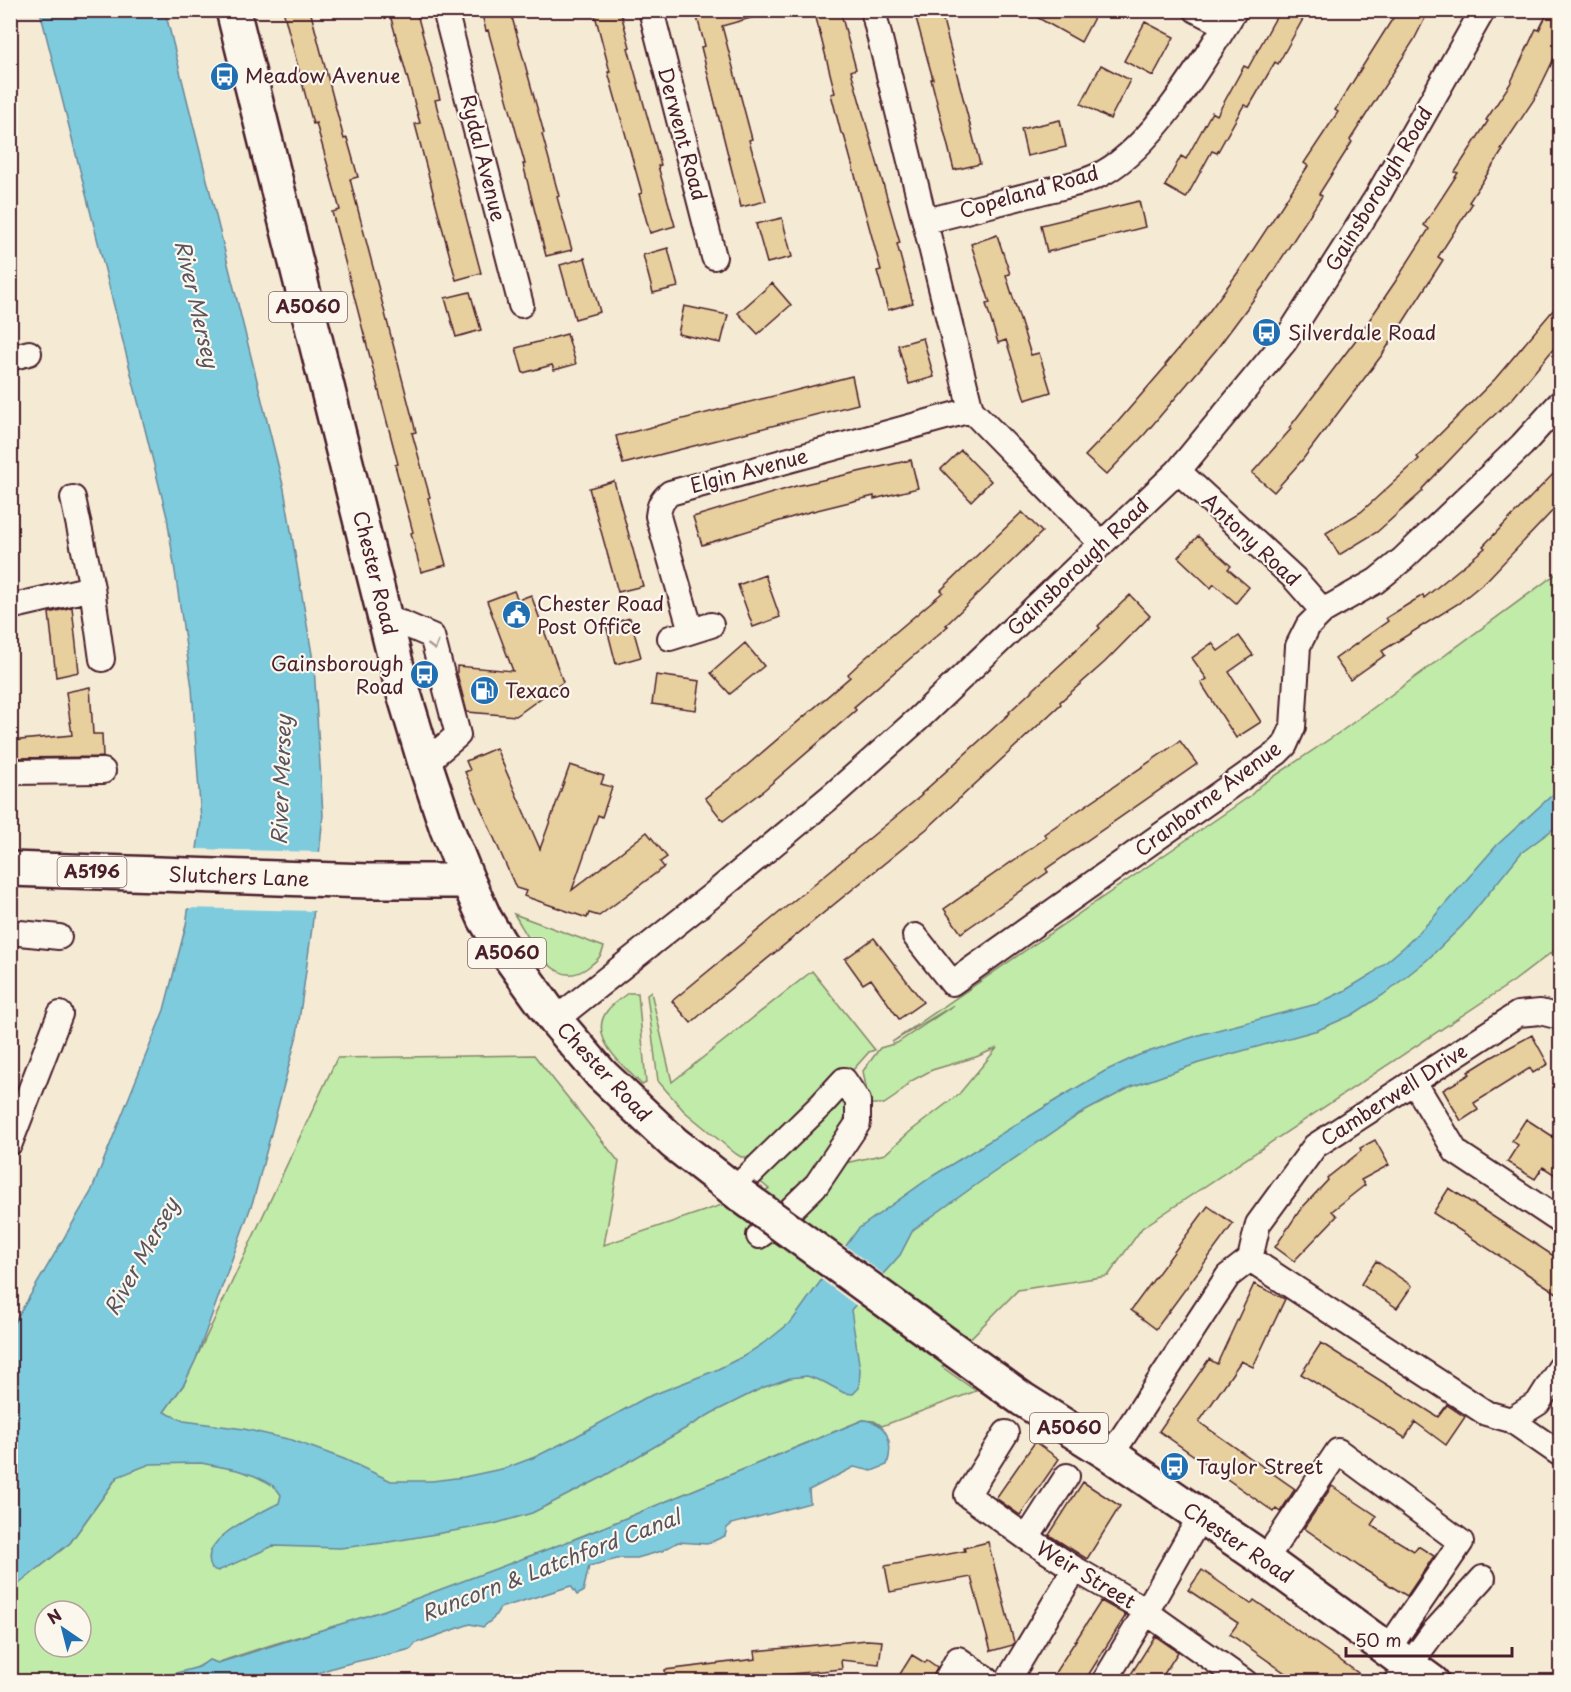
<svg xmlns="http://www.w3.org/2000/svg" width="1571" height="1692" viewBox="0 0 1571 1692" font-family="'Playpen Sans',sans-serif">
	<style>
		.green { fill: #c0eba8; stroke: #85856a; stroke-width: 1.5; fill-rule: evenodd }
		.water { fill: #7ecbdd; stroke: #698696; stroke-width: 1.5 }
		.pier { fill: #f5ebd5 }
		.building { fill: #e8cf9e; stroke: #4a1f2b; stroke-width: 1.5 }
		.lines { fill: none; stroke-linecap: round; stroke-linejoin: round }
		.minor-casing { stroke: #4a1f2b; stroke-width: 28 }
		.highway-casing { stroke: #4a1f2b; stroke-width: 38 }
		.minor { stroke: #fbf7ec; stroke-width: 24 }
		.highway { stroke: #fbf7ec; stroke-width: 33 }
		.highway-bridge-casing { stroke: #4a1f2b; stroke-width: 38; stroke-linecap: butt }
		.highway-bridge { stroke: #fbf7ec; stroke-width: 33 }
		.oneway { stroke: #ab9695 }
		.labels { text-anchor: middle; stroke-width: 4.5; stroke-linejoin: round; paint-order: stroke }
		.shield { fill: #fbf7ec; stroke: #7f6065; stroke-width: 1.5 }
		.shield-label { font-size: 18px; font-weight: bold; fill: #4a1f2b }
		.poi-label { font-size: 20px; fill: #4a1f2b; stroke: #fbf7ec; text-anchor: start }
		.street-label { font-size: 20px; fill: #4a1f2b; stroke: #fbf7ec }
		.water-label { font-size: 21px; font-style: italic; fill: #5a5360; stroke: #fbf7ec }
	</style>
	<rect width="100%" height="100%" fill="#f5ebd5"/>
	<filter id="ink" filterUnits="userSpaceOnUse"><feTurbulence type="fractalNoise" baseFrequency=".0167" numOctaves="2"/><feDisplacementMap in="SourceGraphic" scale="12" xChannelSelector="R" yChannelSelector="G"/><feConvolveMatrix kernelMatrix="1 2 1 2 8 2 1 2 1" color-interpolation-filters="sRGB"/></filter>
	<g filter="url(#ink)">
		<path class="green" d="M1560 571V946L1514 981 1142 1228 1108 1276 1018 1290 942 1367 976 1391 882 1426 874 1421 863 1420C705 1484 548 1554 386 1610 331 1629 273 1642 217 1663L209 1660C170 1691 61 1681 11 1682V1590L70 1543 184 1384 337 1058 534 1055 619 1162 604 1245 769 1189 757 1179 833 1106 847 1099 854 1103 841 1164 885 1154 912 1130 959 1094 997 1048 976 1057 932 1070 911 1081 896 1096 884 1104H869L863 1071 880 1048 897 1043 954 1005 892 1042 1250 796 1260 786 1343 730ZM45 1611H81V1647H45Z
			M514 914 604 947C601 958 596 961 587 968 553 993 529 937 514 914Z
			M812 971 875 1050 869 1052 844 1080 755 1157H741L736 1154 684 1111 658 1081 647 995 651 992 672 1082Z
			M628 993H638L646 1083 642 1085C625 1067 587 1038 607 1011 612 1004 621 998 628 993Z"/>
		<path class="water" d="M40 11H165L284 489 314 666 323 815 312 928 297 1035 254 1198 196 1359 184 1384 164 1412 184 1421 244 1429 292 1440 344 1459 391 1481H432L464 1477 506 1468 535 1457 575 1437 645 1398 714 1371 744 1356 771 1338 792 1321 858 1229 931 1177 1061 1097 1105 1071 1139 1055 1202 1034 1317 1004 1344 991 1372 974 1404 947 1432 919 1497 845 1560 788V824L1521 853 1462 926 1427 960 1383 995 1352 1015 1318 1030 1199 1063 1131 1087 1080 1114 987 1177 913 1230 900 1255 851 1310 860 1370 859 1388 853 1394 844 1393 824 1382 807 1376 790 1378 762 1388 712 1413 599 1479 532 1513 494 1524 383 1543 340 1548 273 1546 218 1571 212 1569C195 1539 259 1514 279 1503L281 1495 276 1488 267 1482 255 1476 237 1470 201 1463 150 1464 117 1477 70 1543 11 1590V1328L91 1192 164 1010 186 925 201 821 192 688 167 517Z
			M863 1420C888 1422 894 1443 887 1465L872 1471 854 1467 809 1490 810 1503 732 1524 727 1528 725 1536 707 1544 678 1542 662 1551 637 1558H621L589 1566 583 1592 577 1595 571 1586 500 1608 493 1619 483 1627 470 1624 416 1643 411 1649C376 1659 338 1662 305 1679L300 1677 287 1682 146 1681 199 1667 209 1660 218 1663 385 1610 498 1568 585 1535Z"/>
		<path class="pier" d="M194 849 322 852 317 911 185 908Z
			M843 1244 886 1276 858 1307 818 1277Z"/>
		<path class="building" d="M283 10H310L344 139 347 138 358 177 350 179 416 432 412 433 430 497 428 498 446 565 421 572 411 533 413 532 395 465 398 464 332 212 340 210 316 123 313 124Z
			M407 10H416L440 99 435 100 481 273 456 280 415 124 420 123 390 15Z
			M481 10H510L544 133 542 134 559 196 557 197 572 250 546 256 523 164H525L488 30 486 31Z
			M612 10H620L630 47 628 48 661 165 658 166 675 226 650 233 639 194 642 193 608 72H610L595 15Z
			M695 10H757L758 16 722 26 752 139 749 140 766 201 741 207 701 47 705 46Z
			M814 10H840L856 69 851 71 900 243 897 244 913 303 888 310 877 271 881 270 844 135 841 133 831 94 835 93Z
			M1024 10H1098L1081 42Z
			M1280 10H1308L1278 64 1275 62 1249 107 1244 105 1217 153 1212 151 1186 198 1165 186 1181 156 1186 159 1212 112 1217 115 1244 66 1248 68Z
			M1398 10H1429L1414 40 1350 140 1352 142 1319 194 1322 196 1265 284 1216 350 1144 435 1106 475 1085 456 1116 424 1166 366 1165 365 1205 317 1239 271 1308 166 1304 163 1338 112 1335 110Z
			M1549 10H1560V46L1535 98 1501 149 1503 150 1469 202 1472 204 1438 257 1443 260 1382 355 1303 459 1274 492 1252 473 1291 429 1289 428 1355 341 1395 282 1429 229 1424 225 1458 173 1455 172 1488 121 1486 120 1510 84 1536 29 1539 30Z
			M941 12 980 164 954 170 931 79H933L916 18Z
			M1145 22 1174 37 1153 76 1124 61Z
			M1101 65 1130 80 1110 119 1081 104Z
			M1060 120 1066 147 1027 156 1021 129Z
			M1139 201 1145 227 1047 252 1041 225Z
			M782 218 792 257 767 263 756 224Z
			M997 235 1010 274 1006 275 1031 355 1039 353 1051 392 1025 400 1006 340 998 343 986 304 990 303 971 244Z
			M668 248 678 287 653 293 643 255Z
			M585 258 600 312 575 319 560 265Z
			M772 283 791 305 758 334 738 313Z
			M470 292 481 330 456 337 445 298Z
			M1560 302V341L1513 398 1478 430 1422 489 1423 491 1377 532 1339 555 1326 533 1361 512 1419 459 1417 457 1495 379Z
			M684 306 728 315 721 343 678 334Z
			M567 334 576 364 554 370 552 365 523 373 516 348Z
			M923 338 934 377 909 384 898 345Z
			M852 376 858 404 623 464 616 436Z
			M961 450 991 481 971 501 941 469Z
			M911 460 918 488 874 499V496L809 512 702 545 693 517 796 486Z
			M1560 467V503L1487 580 1459 603 1382 651 1385 655 1350 680 1335 659 1388 621 1386 618 1423 595 1424 598 1485 548 1483 546Z
			M614 481 643 586 618 592 589 488Z
			M1022 512 1042 532 946 625 948 626 854 707 856 710 764 790 723 821 705 798 744 768 850 677 848 674 864 659 943 592 941 590Z
			M1198 536 1231 566 1228 569 1249 587 1236 603 1214 584 1211 588 1178 557Z
			M765 575 780 617 753 627 738 585Z
			M514 591 518 600 531 595 563 682 516 716 467 712 457 674V666L513 671 487 601Z
			M1130 595 1150 616 1105 662 1060 702 1061 704 929 827 724 994 691 1023 672 1001 922 795 921 794 1010 713 1009 712 1100 628 1098 626Z
			M72 607 79 672 56 677 49 613Z
			M630 618 641 657 616 664 606 625Z
			M1239 636 1253 655 1229 672 1261 722 1236 738 1201 683 1207 679 1192 658 1212 643 1218 651Z
			M745 643 764 666 730 694 711 673Z
			M656 675 700 681 696 710 652 704Z
			M90 687 93 734H102L103 757 10 758V741L72 735 66 692Z
			M1180 741 1197 764 1046 869 1048 872 961 933 944 909 1047 837 1044 834Z
			M496 748 540 849 570 765 604 776 601 784 612 787 602 817 598 815 572 890 647 832 667 857 660 862 664 867 599 916 589 913 587 918 524 896 526 891 516 888 465 772 470 770 466 761Z
			M874 938 923 1002 899 1019 871 979 863 984 845 959Z
			M1532 1035 1548 1064 1533 1073 1530 1068 1474 1103 1478 1110 1461 1121 1443 1090 1470 1074 1468 1072 1492 1057Z
			M1526 1119 1560 1141V1178L1543 1167 1535 1179 1507 1162 1518 1145 1512 1141Z
			M1375 1140 1389 1165 1361 1180 1365 1185 1332 1211 1337 1216 1294 1261 1275 1247 1300 1210 1328 1180 1327 1178 1361 1151 1360 1148Z
			M1449 1188 1560 1260V1295L1433 1213Z
			M1208 1206 1233 1224 1156 1329 1131 1310Z
			M1376 1261 1412 1286 1397 1308 1361 1284Z
			M1254 1284 1285 1299 1253 1367 1241 1361 1199 1422 1295 1489 1280 1512 1276 1509 1274 1512 1159 1431 1209 1359 1217 1364Z
			M1321 1343 1438 1417 1447 1405 1465 1417 1446 1445 1415 1422 1405 1438 1301 1374Z
			M1035 1442 1059 1459 1020 1515 996 1498Z
			M1083 1482 1120 1506 1087 1559 1049 1535Z
			M1332 1486 1377 1516 1371 1525 1414 1551 1418 1546 1434 1556 1407 1596 1360 1567 1304 1528Z
			M988 1542 1014 1642 1013 1645 991 1651 971 1577 890 1592 885 1566 965 1551 964 1548Z
			M1202 1570 1251 1604 1254 1600 1371 1682H1298L1230 1634 1238 1623 1188 1590Z
			M1101 1601 1126 1615 1084 1682H1049Z
			M1155 1636 1178 1652 1159 1682H1126Z
			M867 1640 882 1641 879 1664 841 1660 842 1669 750 1678V1682H666L665 1670 756 1659 755 1651Z
			M912 1655 925 1663 927 1660 937 1667 931 1682H895Z"/>
		<g class="lines">
			<defs>
				<path id="minor" d="M445 10 521 305
					M651 10 714 257
					M873 10 971 410 1102 544
					M1196 10 1225 25
					M926 221C963 212 1000 202 1037 193 1059 187 1083 184 1103 173 1154 145 1204 60 1235 10
					M10 358 29 353
					M1178 471 1294 578 1323 611
					M73 498 92 588 102 659
					M10 607 92 588
					M387 619 404 624 432 636 458 735 425 763
					M691 631 658 516C659 505 662 500 670 493L971 410
					M670 638 711 625
					M10 772 103 771
					M10 932 59 937
					M915 936 952 983 1277 753 1285 745 1293 727 1298 646 1308 626 1323 611 1376 581 1403 559 1522 445 1560 403
					M555 1020 710 897 835 793 917 720 1178 471 1285 341 1377 197 1483 10
					M1414 1082 1456 1152 1560 1221
					M10 1143 60 1014
					M734 1190 821 1105 844 1080 858 1101V1123L817 1184 776 1224 759 1236
					M1250 1259 1486 1413 1511 1420 1538 1403 1560 1368
					M1511 1420 1560 1454
					M1006 1433 967 1495 1027 1538
					M1111 1455 1228 1276 1250 1259 1258 1224 1315 1146 1518 1014 1540 1012 1560 1017
					M1067 1476 1027 1538 1075 1569 1132 1602 1245 1682
					M1265 1560 1338 1451 1461 1542 1388 1649
					M945 1682 958 1659 991 1682
					M1007 1682 1075 1569
					M1104 1682 1146 1612 1200 1517
					M1397 1682 1432 1634 1483 1578"/>
				<path id="highway" d="M233 10 402 687 425 763 447 829 468 881 485 919 499 942 555 1020 601 1074 674 1143 742 1196
					M10 869 369 881H468
					M939 1339 1022 1399 1111 1455 1265 1560 1432 1682"/>
			</defs>
			<use href="#minor" class="minor-casing"/>
			<use href="#highway" class="highway-casing"/>
			<use href="#minor" class="minor"/>
			<use href="#highway" class="highway"/>
			<defs>
				<path id="highway-bridge" d="M742 1196 939 1339"/>
			</defs>
			<use href="#highway-bridge" class="highway-bridge-casing"/>
			<use href="#highway-bridge" class="highway-bridge"/>
		</g>
		<defs><path id="oneway-chevron" d="M-2-3.5L2.5 0L-2 3.5" fill="none" stroke-width="1.6" stroke-linecap="round" stroke-linejoin="round" transform="scale(1.5)"/></defs>
		<use class="oneway" href="#oneway-chevron" transform="translate(434 646) rotate(75)"/>
	</g>
	<defs>
		<symbol id="bus-disc" viewBox="-11 -11 22 22"><circle r="9.5" fill="#1f6fb2" stroke="#fbf7ec"/><path d="M-5-6H5V4H4V6H2V4H-2V6H-4V4H-5ZM-3.5-4V0h7V-4ZM-3.5 1.2v1.5H-2V1.2ZM2 1.2v1.5H3.5V1.2Z" fill="#fff"/></symbol>
		<symbol id="civic-disc" viewBox="-11 -11 22 22"><circle r="9.5" fill="#1f6fb2" stroke="#fbf7ec"/><path d="M-.6-6.5H3V-4.5H.6V-3L4-1V1h2V6H-6V1h2V-1L-.6-3ZM-1.2 2.5V6h2.4V2.5Z" fill="#fff"/></symbol>
		<symbol id="fuel-disc" viewBox="-11 -11 22 22"><circle r="9.5" fill="#1f6fb2" stroke="#fbf7ec"/><path d="M-5.5-6h7V0h2V4h1.3V-2.5L3-4.5l.8-.8L6-3V5H2.5V1h-1V6h-7ZM-4.2-4.7v3.2H.2V-4.7Z" fill="#fff"/></symbol>
	</defs>
	<g fill-rule="evenodd">
		<use href="#bus-disc" x="208" y="60" width="33" height="33"/>
		<use href="#bus-disc" x="1250" y="316" width="33" height="33"/>
		<use href="#civic-disc" x="500" y="598" width="33" height="33"/>
		<use href="#bus-disc" x="408" y="658" width="33" height="33"/>
		<use href="#fuel-disc" x="468" y="674" width="33" height="33"/>
		<use href="#bus-disc" x="1158" y="1450" width="33" height="33"/>
	</g>
	<g class="labels">
		<g class="shield">
			<rect x="269" y="292" width="78" height="30" rx="4.5"/>
			<rect x="57.5" y="857" width="69" height="30" rx="4.5"/>
			<rect x="468" y="938" width="78" height="30" rx="4.5"/>
			<rect x="1030" y="1413" width="78" height="30" rx="4.5"/>
		</g>
		<g class="shield-label">
			<text x="308" y="313">A5060</text>
			<text x="92" y="878">A5196</text>
			<text x="507" y="959">A5060</text>
			<text x="1069" y="1434">A5060</text>
		</g>
		<g class="poi-label">
			<text x="245" y="83">Meadow Avenue</text>
			<text x="1288" y="340">Silverdale Road</text>
			<text x="537" y="611">Chester Road<tspan x="537" dy="23">Post Office</tspan></text>
			<text x="404" y="671" text-anchor="end">Gainsborough<tspan x="404" dy="23">Road</tspan></text>
			<text x="505" y="698">Texaco</text>
			<text x="1196" y="1474">Taylor Street</text>
		</g>
		<g class="street-label">
			<text transform="translate(682 134) rotate(75)" y="7">Derwent Road</text>
			<text transform="translate(483 158) rotate(76)" y="7">Rydal Avenue</text>
			<text transform="translate(1379 189) rotate(-59)" y="7">Gainsborough Road</text>
			<text transform="translate(1029 192) rotate(-16)" y="7">Copeland Road</text>
			<text transform="translate(749 471) rotate(-15)" y="7">Elgin Avenue</text>
			<text transform="translate(1251 540) rotate(43)" y="7">Antony Road</text>
			<text transform="translate(1078 567) rotate(-44)" y="7">Gainsborough Road</text>
			<text transform="translate(375 573) rotate(76)" y="7">Chester Road</text>
			<text transform="translate(1208 799) rotate(-37)" y="7">Cranborne Avenue</text>
			<text transform="translate(239 877) rotate(2)" y="7">Slutchers Lane</text>
			<text transform="translate(604 1072) rotate(47)" y="7">Chester Road</text>
			<text transform="translate(1394 1095) rotate(-33)" y="7">Camberwell Drive</text>
			<text transform="translate(1238 1543) rotate(34)" y="7">Chester Road</text>
			<text transform="translate(1086 1575) rotate(31)" y="7">Weir Street</text>
		</g>
		<g class="water-label">
			<text transform="translate(196 304) rotate(77)" y="7">River Mersey</text>
			<text transform="translate(282 780) rotate(-88)" y="7">River Mersey</text>
			<text transform="translate(142 1257) rotate(-61)" y="7">River Mersey</text>
			<text transform="translate(551 1566) rotate(-21)" y="7">Runcorn &amp; Latchford Canal</text>
		</g>
	</g>
	<rect width="1571" height="1692" fill="none" stroke="#fbf7ec" stroke-width="36"/>
	<rect x="18" y="18" width="1535" height="1656" fill="none" stroke="#4a1f2b" stroke-width="2" filter="url(#ink)"/>
	<g transform="translate(63 1629) rotate(325)"><circle r="28" fill="#fbf7ec" stroke="#b4a19f" stroke-width="1.5"/>
	<path d="M0-4.5L10 22L0 15L-10 22Z" fill="#1f6fb2"/>
	<text y="-9" font-size="16" font-weight="bold" text-anchor="middle" fill="#4a1f2b">N</text>
	</g>
	<path d="M1346 1647v9h166v-9" fill="none" stroke="#4a1f2b" stroke-width="3"/>
	<text x="1355" y="1647" font-size="18" fill="#4a1f2b" stroke="#fbf7ec" stroke-width="4.5" paint-order="stroke">50 m</text>
</svg>
